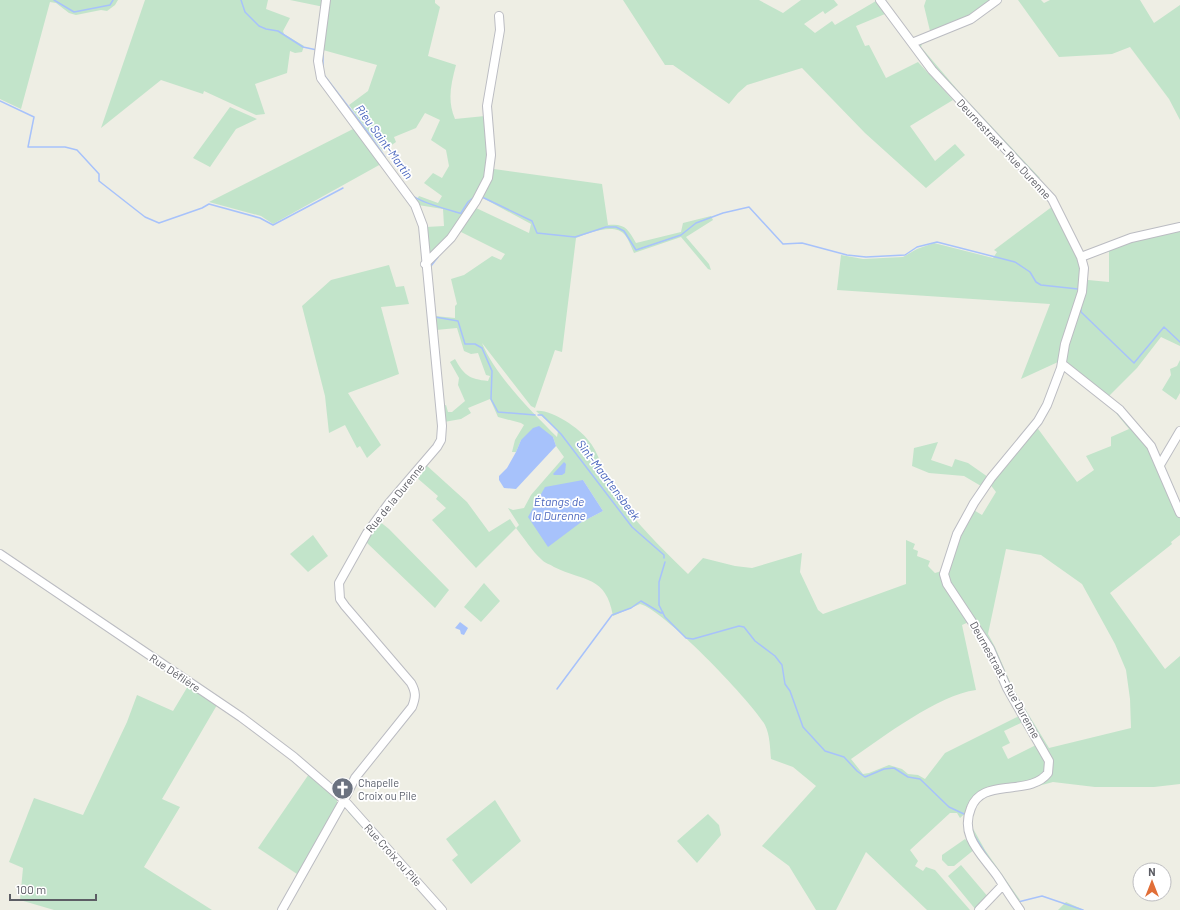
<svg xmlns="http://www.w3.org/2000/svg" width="1180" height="910" viewBox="0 0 1180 910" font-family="Barlow,sans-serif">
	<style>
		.green { fill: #c2e4ca; fill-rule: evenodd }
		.water { fill: #a7c2fb }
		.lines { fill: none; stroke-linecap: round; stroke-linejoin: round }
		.stream { stroke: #a7c2fb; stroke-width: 1.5 }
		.minor-casing { stroke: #bbbcc2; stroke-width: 10 }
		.minor { stroke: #fff; stroke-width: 8 }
		.labels { text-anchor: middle; stroke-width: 3.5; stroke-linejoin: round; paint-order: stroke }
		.street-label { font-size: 11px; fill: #5c5d64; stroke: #fff }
		.worship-label { font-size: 11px; fill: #5b616d; stroke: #fff; text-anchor: start }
		.water-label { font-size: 12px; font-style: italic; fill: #4a66be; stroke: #fff }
	</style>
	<rect width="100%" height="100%" fill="#eeeee4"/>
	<path class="green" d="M0 0H118L115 5 107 11 101 10 76 15 69 13 56 3 50 2 21 109 0 99Z
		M145 0H268L266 9 290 18 283 31 284 34 304 46 302 52 295 53 290 51 287 73 255 84 265 114 256 115 204 91 203 94 161 80 101 128Z
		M290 0H324V7Z
		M330 0H435V3L440 7 428 56 456 65C451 84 447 100 455 119L485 116 488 176 450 234 430 257 426 227 444 226 443 209 418 205 416 201 419 196 438 203 442 196 424 183 433 173 442 178 449 166 446 150 431 140 440 120 425 113 416 128 394 137 396 142 383 151 349 105 368 91 377 65 323 50Z
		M623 0H759L783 13 801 0H834L838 5 825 14 823 11 804 24 815 33 832 21 835 25 876 1 885 14 856 26 865 46 869 45 886 78 918 62 953 100 910 126 935 161 955 144 965 155 926 188 865 133 802 68 747 85 738 93 729 104 673 65H665Z
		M926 0H994L960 21 930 31 924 6Z
		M999 0H1002L976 21 922 44 921 47 961 94 1040 178 1038 180 952 90 917 46 918 42Z
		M1018 0H1041L1044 3 1050 0H1140L1154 23 1180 5V120L1169 99 1130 47 1112 54 1059 57Z
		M230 107 257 119 236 129 210 167 193 158Z
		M355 128 381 164 273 224 261 216 209 202Z
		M494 169 602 184 608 225C625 223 628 229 636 243L681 232 683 223 711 216 713 220 686 237 709 264 711 270 708 269 681 237 634 253C631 247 629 240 625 235 615 222 588 233 576 238L562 352 555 350 535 408 531 406 482 343C495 375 532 412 557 437L558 431 536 411C551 409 579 428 588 440 599 452 603 472 611 487 628 515 664 551 688 574L703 558 735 566 752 568 802 553 800 572 818 610 823 614 906 584V540L915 544 913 549 918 551 917 556 930 561 928 566 935 573 942 571 971 621 962 625 976 690C938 695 883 737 851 759L863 774 869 773 889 765 902 769 908 774 918 775 925 779 945 753 1021 715 1025 721 1004 731 1010 743 1002 747 1008 759 1038 744 1048 764 1041 778 992 789 960 818 957 813H950L910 850 918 861 915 866 923 871 926 867 935 870 970 910H927L866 852 836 910H816L789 866 762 846 816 786 793 767 771 759C770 748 770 735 765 725 753 703 663 609 640 604L613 616C606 575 584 582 554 567 550 564 544 563 541 559 532 551 524 538 516 528L476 568 432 520 446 508 436 499 438 496 416 477 425 464 467 502 489 532 510 519 516 528 519 525 508 508 513 510 524 508 531 495 564 457 556 446 553 437 521 440 516 452H512L515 440 524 425 521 423 498 417 490 399 468 408 471 413 461 419 444 422 443 406 446 405 448 412H452L465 401 458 385 459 378 450 362 455 359C464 375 469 379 488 381L490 376 486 375 478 353 471 354 464 351 457 328 436 330 435 316 455 318V306L457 304 451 279 464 275 492 256 501 260 505 254 459 231 474 207 529 233 531 224 481 197 490 181ZM583 480 603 511 580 523Z
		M1053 206 1080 263 1082 283 1060 363 1058 362 1021 379 1050 304 837 290 841 255 863 259 903 257 917 249 934 243 993 258 997 252 994 250Z
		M1180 229V346L1161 337 1137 368 1106 399 1067 363 1065 355 1088 280 1109 282V249L1122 243Z
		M389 265 396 287 404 286 409 304 381 307 399 374 348 393 381 445 367 458 360 446 357 448 345 425 329 433 325 396 302 306 331 280Z
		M1180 360V393L1176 400 1162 390 1171 375 1170 369 1177 366Z
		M1119 411 1148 444 1155 457 1180 517V535L1171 542 1172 544 1110 593 1165 669 1180 656V784L1154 787H1095L1053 782 1027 789 991 794 987 795 978 802 970 821 971 825 985 850 1020 900 1016 902 972 838C968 828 968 822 971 811 973 806 976 799 981 796 999 784 1056 796 1051 761L1009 687 990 644 948 582C941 564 963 526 972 509L982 515 996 492 989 483 1036 426 1077 482 1094 470 1086 456 1111 446V437L1129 429 1116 413ZM1006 549 1041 555 1082 584 1115 644 1126 670 1130 699 1131 728 1049 748 1013 689 995 647 988 634Z
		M938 442 931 460 952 467 955 459 968 463 988 477 981 486 964 476 929 473 912 466 914 448Z
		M379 521 389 529 449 590 435 608 366 542Z
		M313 535 328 556 308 572 290 554Z
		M484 583 500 601 481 622 464 607Z
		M188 686 217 705 162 799 180 807 144 867 212 910H54L20 900 23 868 9 862 34 798 83 815 127 722 137 695 173 711Z
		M309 774 337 797V805L300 873 297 874 258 848Z
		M495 800 521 841 471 884 452 860 458 855 446 839Z
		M349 811 436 909 348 812Z
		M708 814 719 825 721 835 697 863 677 841Z
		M965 839 975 849 954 866H948L942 860V855Z
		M961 865 989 898 976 910 948 876Z
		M1066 902 1084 910H1058Z"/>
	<path class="water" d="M539 426 553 437 556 446 516 489 504 488 499 480V476L507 468 516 452 521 440 533 428Z
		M564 462 566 464 565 473 562 475H554L553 474Z
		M583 480 603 511 580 523 548 547 528 517 545 487Z
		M460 622 468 628 464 635 461 634 460 630 455 628Z"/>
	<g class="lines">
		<path class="stream" d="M54 0 74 12 110 5 113 0
			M241 0 245 12 259 26 266 29 278 31 303 47 317 50
			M323 66V52
			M324 75 367 131 385 157
			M0 101 34 117 28 147H65L77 150 99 174V181L145 217 159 223 202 208 209 204 260 218 273 225 343 188
			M413 196C424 204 450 210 463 214
			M482 197 532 221 537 233 575 237 606 227H616L624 231 636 250 681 235 696 223 723 213 749 207 783 244 802 243 847 255 866 257 905 255 917 247 937 242 1015 262 1030 272 1036 282 1041 285 1078 289
			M461 213 468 202 474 197
			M431 266 438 257
			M1081 309V312L1134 363 1164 327 1180 342
			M435 317 458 321 465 344H475L482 348 492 371 491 399 498 412 535 415
			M538 415H542L561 434 632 527 664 555V558
			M665 562 659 582V605L665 617 686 638 693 639 739 626 744 627 755 641 775 656 782 665 785 684 790 691 803 727 825 751 844 757 857 771 865 777 884 769 894 768 908 777 920 779 949 807 964 814
			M557 689 612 615 631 608 641 601 661 613 663 612
			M975 837 989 859
			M1018 902 1042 896 1083 910"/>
		<defs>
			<path id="minor" d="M880 0 932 70 1052 199 1081 257 1084 268 1082 292 1065 344 1061 368 1047 405 1038 421 991 478 974 503 957 534 944 574 947 584 990 649 1007 688 1049 761 1048 773C1038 786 1020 786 1006 788 991 790 977 792 971 808 959 837 983 855 998 877 1005 888 1012 899 1020 910
				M912 43 971 19 997 0
				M1081 257 1131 238 1180 227
				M425 264 451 238 476 201 488 178 491 155 487 106 500 30 499 16
				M1062 364 1120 410 1151 446 1180 513
				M1160 465 1180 431
				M0 554 241 717 294 757 344 800 442 910
				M282 910 344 800 355 778 412 707C416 697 416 692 411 683L345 606 340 599 339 583 367 533 389 503 437 447 441 440 442 426 423 226 415 205 321 78 318 61 326 0
				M979 910 1002 886"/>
		</defs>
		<use href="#minor" class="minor-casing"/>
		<use href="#minor" class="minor"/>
	</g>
	<defs>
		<symbol id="church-disc" viewBox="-11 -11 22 22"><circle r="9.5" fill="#6b7280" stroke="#fff"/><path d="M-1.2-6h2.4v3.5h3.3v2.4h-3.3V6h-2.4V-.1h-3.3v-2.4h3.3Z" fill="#fff"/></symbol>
	</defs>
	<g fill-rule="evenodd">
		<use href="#church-disc" x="330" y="776" width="25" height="25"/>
	</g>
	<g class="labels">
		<g class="street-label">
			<text transform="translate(1004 149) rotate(47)" y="4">Deurnestraat - Rue Durenne</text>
			<text transform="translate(395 498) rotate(-51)" y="4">Rue de la Durenne</text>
			<text transform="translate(175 673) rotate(34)" y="4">Rue Déflière</text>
			<text transform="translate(1005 680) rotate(61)" y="4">Deurnestraat - Rue Durenne</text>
			<text transform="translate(393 855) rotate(48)" y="4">Rue Croix ou Pile</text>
		</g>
		<g class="worship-label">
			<text x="358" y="787">Chapelle<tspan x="358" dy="13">Croix ou Pile</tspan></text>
		</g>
		<g class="water-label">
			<text transform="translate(384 142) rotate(54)" y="4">Rieu Saint-Martin</text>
			<text transform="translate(608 480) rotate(53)" y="4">Sint-Maartensbeek</text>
			<text x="559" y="506">Étangs de<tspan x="559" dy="14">la Durenne</tspan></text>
		</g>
	</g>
	<g transform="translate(1152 882)"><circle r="19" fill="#ffffff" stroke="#bebec1"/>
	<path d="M0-3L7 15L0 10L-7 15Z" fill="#e16e37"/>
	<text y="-6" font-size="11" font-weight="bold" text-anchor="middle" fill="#5c5d64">N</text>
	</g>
	<path d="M10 894v6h86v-6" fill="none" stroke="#5c5d64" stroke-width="2"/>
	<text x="16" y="894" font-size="12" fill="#5c5d64" stroke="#ffffff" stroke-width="3" paint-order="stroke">100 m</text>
</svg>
